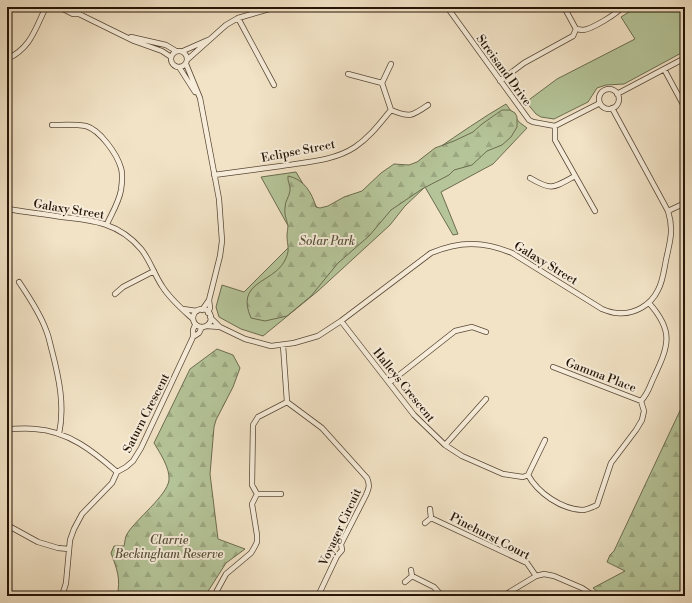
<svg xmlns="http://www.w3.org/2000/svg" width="692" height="603" viewBox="0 0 692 603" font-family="'Libre Bodoni',serif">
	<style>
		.green { fill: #b5c599; stroke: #6c6c50 }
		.forest { fill: url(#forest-firs); stroke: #6c6c50 }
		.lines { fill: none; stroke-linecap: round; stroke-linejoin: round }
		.street-casing { stroke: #584837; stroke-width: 6 }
		.street { stroke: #f7edda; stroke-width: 4.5 }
		.labels { text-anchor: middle; stroke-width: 4; stroke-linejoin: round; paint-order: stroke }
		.street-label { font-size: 12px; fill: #241407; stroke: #f7edda }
		.park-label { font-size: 12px; font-style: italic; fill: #57523a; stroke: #f7edda }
	</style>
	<defs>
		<pattern id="forest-firs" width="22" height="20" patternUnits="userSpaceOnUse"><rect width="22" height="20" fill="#b5c599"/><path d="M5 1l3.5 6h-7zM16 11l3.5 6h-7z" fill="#9ca882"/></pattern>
	</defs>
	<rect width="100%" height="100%" fill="#f2e3c6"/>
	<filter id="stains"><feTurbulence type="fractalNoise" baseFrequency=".005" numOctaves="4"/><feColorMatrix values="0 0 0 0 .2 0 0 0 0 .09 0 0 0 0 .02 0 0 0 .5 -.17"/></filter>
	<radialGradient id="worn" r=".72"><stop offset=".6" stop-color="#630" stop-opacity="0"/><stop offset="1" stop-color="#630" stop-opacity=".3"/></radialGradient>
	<path class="green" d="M630 7H685V51L624 84 606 85 597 88 588 102 554 119 541 117 536 114 526 102 557 79 635 39 621 17 629 12Z
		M506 104 519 122 527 128 493 164 441 192 458 234 453 235 425 187 405 206 390 225 318 291 263 336 241 329 219 317 216 307 222 285 244 292 296 240 261 177 296 172 319 211C334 206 351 201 365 194 414 168 458 132 506 104Z"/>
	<path class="forest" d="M502 110H510L515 113 517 117V127L511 137 502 145 487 151 472 165 454 170 449 175 422 189 391 210 369 236 338 263 311 296 287 316 265 321 251 318C235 282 272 283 284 262 291 250 287 247 287 235 287 232 288 229 288 226 287 220 284 215 285 208 285 201 289 197 290 191 291 185 287 182 288 176 304 179 312 193 316 207L320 208 328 206 344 197 362 191 381 173 394 164 409 165 417 162 435 148 454 141 473 132 482 124Z
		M217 349 233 355 240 368 233 387 216 420 214 427 210 474 218 539 245 549 226 563 205 596H117C121 579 117 569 111 553L114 546H124C125 542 125 537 127 534 136 519 167 496 169 480 170 468 160 453 154 443L190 369Z
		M685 400V596H603L593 588 625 571 607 562 610 555 614 551Z"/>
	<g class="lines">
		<defs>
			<path id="street" d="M59 7 73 14H79L134 41 162 51 171 57
				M72 7 79 11V14
				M447 7 529 120 533 122 555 126 600 103
				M564 7 576 29
				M238 18 274 85
				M576 29C578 29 581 30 583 30 592 29 617 14 622 7
				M131 37 166 45 176 51
				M171 59a8 8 0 1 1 16 0a8 8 0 1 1-16 0Z
				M183 51 208 40
				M7 59C31 48 35 29 46 7
				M188 59 226 25 238 18 276 7
				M186 64 200 98 219 199 222 241 220 256 209 300 210 308 208 313
				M179 67 195 92
				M664 69 685 108
				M348 74 382 83
				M500 81 524 63 573 36 576 29
				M599 99a10 10 0 1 1 20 0a10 10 0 1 1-20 0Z
				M617 94 685 58
				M391 110 382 83 391 64
				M391 110C410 118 412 116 428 105
				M52 125C63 125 75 124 86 126 100 130 117 154 121 168 123 174 122 183 121 190 119 202 112 213 107 224
				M555 126V140L595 211
				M214 175C237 172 259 169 281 166 306 162 334 161 355 147 370 137 380 123 391 110
				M530 178C552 191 553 188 575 176
				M7 209C25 212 43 214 62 217 93 220 119 223 141 249 150 260 154 274 162 286 170 299 182 309 193 319
				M668 211 683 204
				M19 282C29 297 40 313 46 330 49 337 50 344 52 351 59 378 65 406 59 434
				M115 294 123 287 154 271
				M183 309 197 311
				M193 318a9 9 0 1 1 18 0a9 9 0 1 1-18 0Z
				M202 310 209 300
				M210 317 220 327
				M341 321 414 415 445 445 462 456 503 474 523 477 528 475C538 493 561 509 582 510 587 510 593 507 597 505L611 463 636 430 642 420 644 411 641 401C649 392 649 387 654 377 669 345 674 331 649 303
				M207 326 220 327 245 339 271 346 294 343 318 336 341 321 431 253C460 241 483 241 512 253L602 309C607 311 612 313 617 313 634 315 651 305 658 290 663 281 664 270 666 260 670 241 674 230 668 211L612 108
				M193 337V330L195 325
				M283 345 287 402
				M553 367 641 401
				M389 383 455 331 472 327 486 332
				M287 402 322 428 367 478C370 485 369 488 366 495L341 544 342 550 337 556 318 596
				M7 429C16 429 26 428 35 429 68 431 93 451 117 472
				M445 445 486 399
				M528 475 545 440
				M257 494H281
				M431 518 527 563 536 576
				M425 523 431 518 430 509
				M7 525 38 542 58 548 69 549
				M412 576 434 587 442 596
				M405 582 412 576 411 570
				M62 596 66 583 70 540 74 529 82 514 112 483 117 472 126 467 133 461 141 448 193 337 199 333 202 327
				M214 596 226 574 251 553 254 548 257 542V535L252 504 257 494 252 485 253 425 258 417 287 402
				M503 596 536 576 544 574 554 576 582 588 594 596"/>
		</defs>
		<use href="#street" class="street-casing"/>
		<use href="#street" class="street"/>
	</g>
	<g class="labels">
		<g class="street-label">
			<text transform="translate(504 70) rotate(54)" y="4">Streisand Drive</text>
			<text transform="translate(298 151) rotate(-11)" y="4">Eclipse Street</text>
			<text transform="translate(69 209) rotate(9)" y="4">Galaxy Street</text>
			<text transform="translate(546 263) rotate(31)" y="4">Galaxy Street</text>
			<text transform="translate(601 375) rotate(21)" y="4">Gamma Place</text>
			<text transform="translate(404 385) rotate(51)" y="4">Halleys Crescent</text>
			<text transform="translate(146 413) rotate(-63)" y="4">Saturn Crescent</text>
			<text transform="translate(340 527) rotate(-65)" y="4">Voyager Circuit</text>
			<text transform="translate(490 536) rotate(27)" y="4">Pinehurst Court</text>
		</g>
		<g class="park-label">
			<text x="327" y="245">Solar Park</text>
			<text x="169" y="544">Clarrie<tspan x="169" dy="14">Beckingham Reserve</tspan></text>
		</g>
	</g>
	<rect width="692" height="603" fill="none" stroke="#f2e3c6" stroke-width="24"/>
	<rect x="8" y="8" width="676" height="587" fill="none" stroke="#241407" stroke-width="2"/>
	<rect x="12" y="12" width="668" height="579" fill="none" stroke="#241407"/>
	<rect width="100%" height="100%" filter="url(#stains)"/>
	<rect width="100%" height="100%" fill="url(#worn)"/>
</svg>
